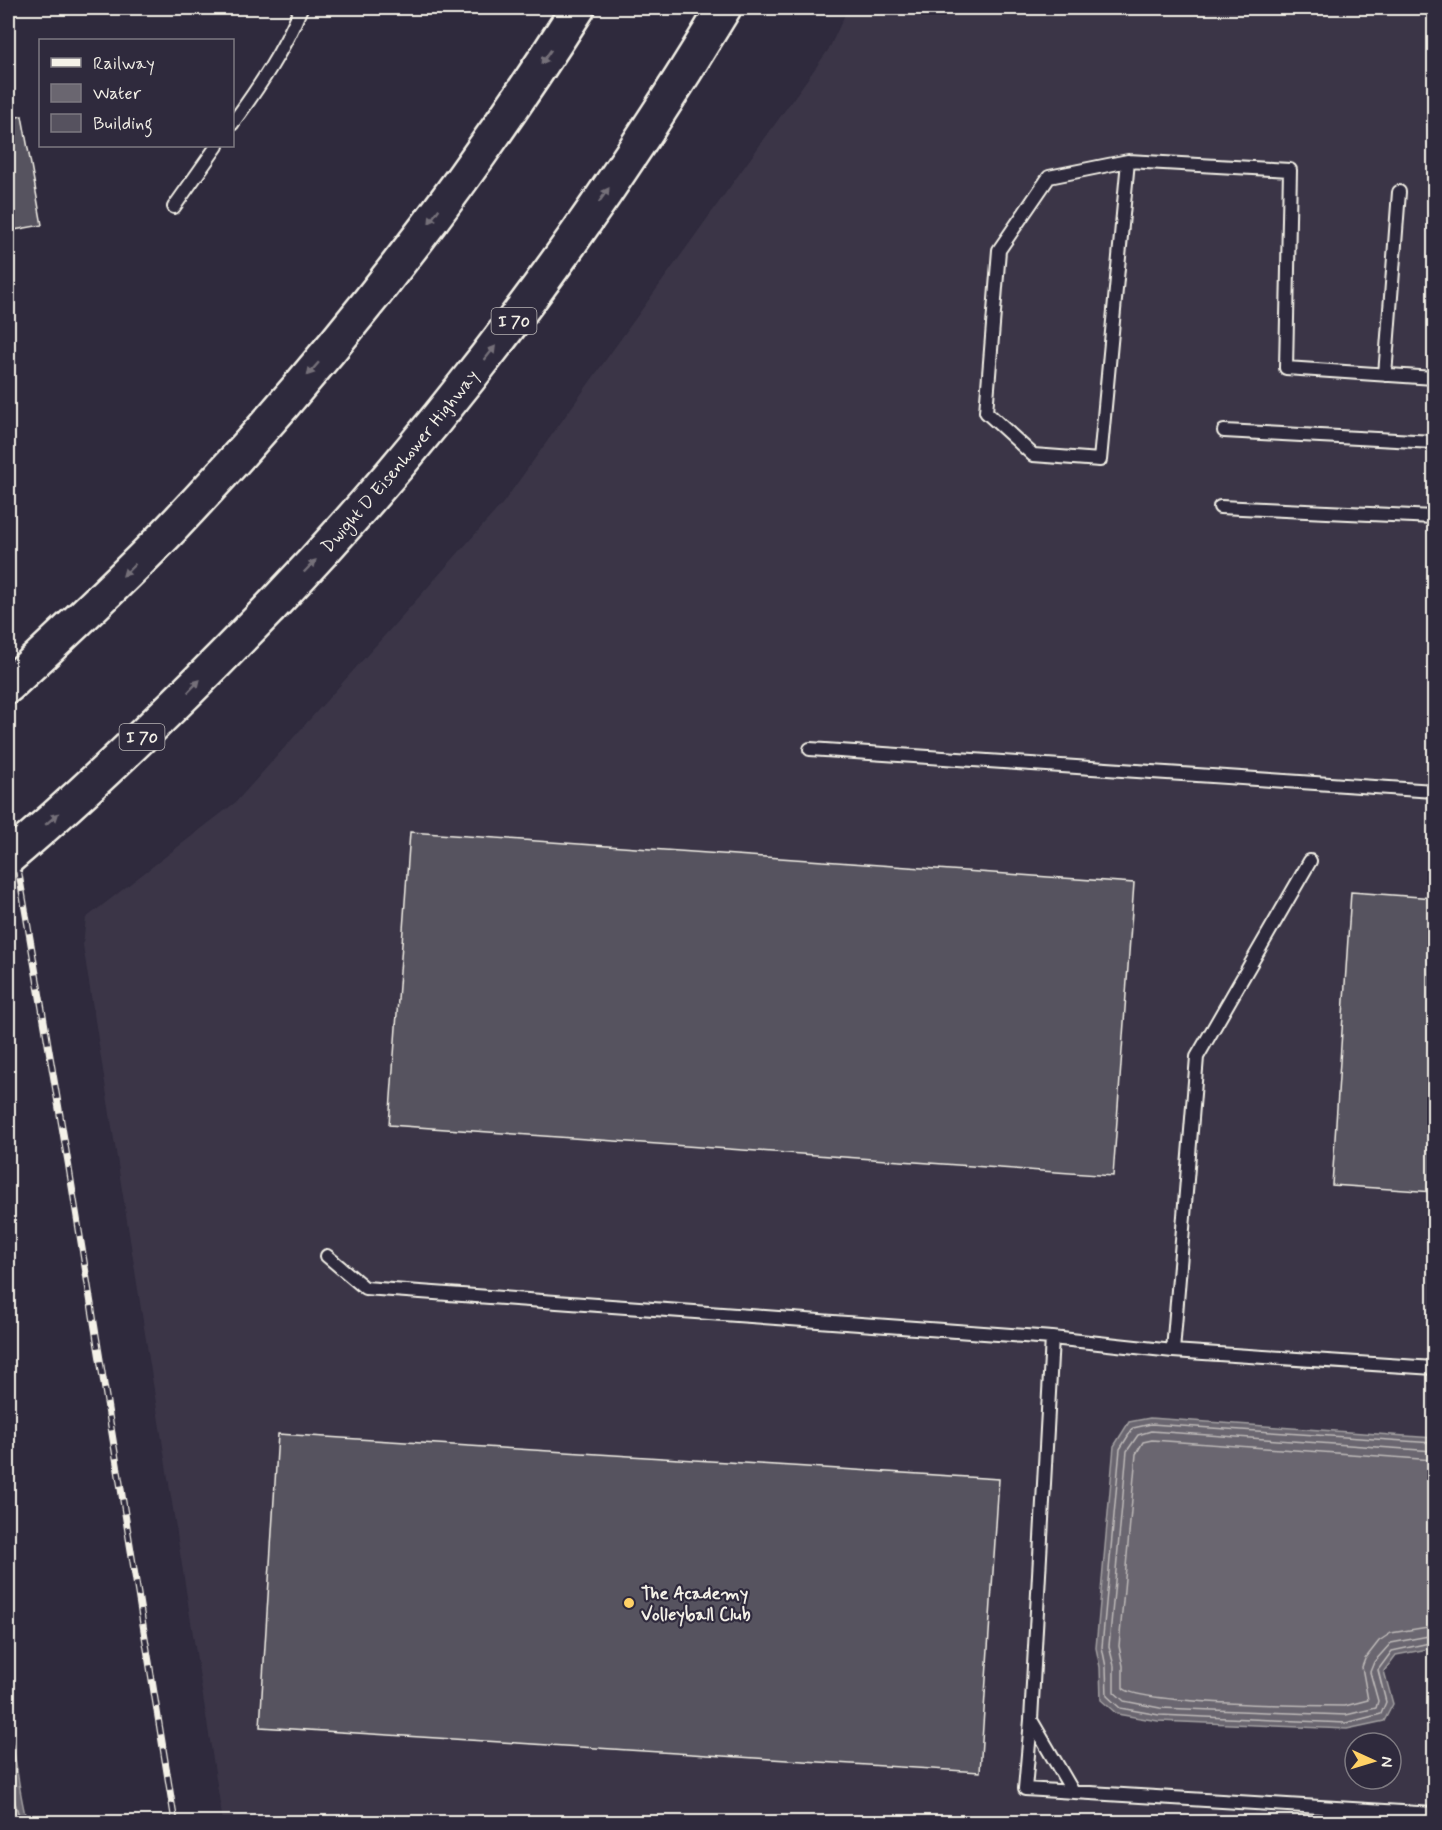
<svg xmlns="http://www.w3.org/2000/svg" width="1442" height="1830" viewBox="0 0 1442 1830" font-family="Mynerve,sans-serif">
	<style>
		.built { fill: #3b3647; fill-rule: evenodd }
		.water { fill: #6a6670; stroke: #a19ea0; stroke-width: 1.5 }
		.lines { fill: none; stroke-linecap: round; stroke-linejoin: round }
		.shore { stroke: #bdb9b8; stroke-width: 1.5 }
		.building { fill: #56525f; stroke: #f4f1e8; stroke-width: 1.5 }
		.lane-casing { stroke: #f4f1e8; stroke-width: 16 }
		.highway-casing { stroke: #f4f1e8; stroke-width: 38 }
		.lane { stroke: #2f2a3d; stroke-width: 12 }
		.highway { stroke: #2f2a3d; stroke-width: 33 }
		.rail-casing { stroke: #f4f1e8; stroke-width: 7 }
		.rail { stroke: #2f2a3d; stroke-width: 4.5; stroke-dasharray: 14; stroke-linecap: butt }
		.highway-bridge-casing { stroke: #f4f1e8; stroke-width: 38; stroke-linecap: butt }
		.highway-bridge { stroke: #2f2a3d; stroke-width: 33 }
		.oneway { fill: #747079 }
		.poi-dot { fill: #ffd166; stroke: #2f2a3d; stroke-width: 2 }
		.labels { text-anchor: middle; stroke-width: 4.5; stroke-linejoin: round; paint-order: stroke }
		.shield { fill: #2f2a3d; stroke: #b9b5b5; stroke-width: 1.5 }
		.shield-label { font-size: 16px; font-weight: bold; fill: #f4f1e8 }
		.street-label { font-size: 18px; fill: #f4f1e8; stroke: #2f2a3d }
		.poi-label { font-size: 18px; font-weight: bold; fill: #f4f1e8; stroke: #2f2a3d; text-anchor: start }
	</style>
	<rect width="100%" height="100%" fill="#2f2a3d"/>
	<filter id="ink" filterUnits="userSpaceOnUse"><feTurbulence type="fractalNoise" baseFrequency=".0167" numOctaves="2"/><feDisplacementMap in="SourceGraphic" scale="12" xChannelSelector="R" yChannelSelector="G"/><feConvolveMatrix kernelMatrix="1 2 1 2 8 2 1 2 1" color-interpolation-filters="sRGB"/></filter>
	<g filter="url(#ink)">
		<path class="built" d="M848 8H1434V1822H223L83 945 86 918 236 802 503 503 829 49ZM1355 1743H1391V1779H1355Z"/>
		<path class="water" d="M1150 1418 1434 1438V1648L1396 1655 1384 1671 1393 1704 1384 1721 1347 1729 1158 1721 1117 1714 1101 1700 1100 1667 1096 1648 1114 1446 1129 1422Z
			M8 1725C17 1757 18 1791 27 1822H8Z"/>
		<g class="lines">
			<path class="shore" d="M1434 1443 1151 1424 1133 1428 1120 1449 1102 1647 1106 1667 1107 1696 1120 1708 1159 1715 1346 1723 1381 1714 1386 1702 1378 1670 1392 1651 1434 1642
				M1434 1451 1151 1431 1138 1435 1127 1451 1109 1646 1114 1666V1692L1124 1701 1160 1708 1346 1715 1376 1708 1378 1701 1370 1672 1374 1662 1391 1643 1434 1635
				M1434 1460 1152 1440 1143 1442 1136 1454 1119 1646 1123 1666V1688C1137 1704 1314 1706 1345 1706L1368 1700 1362 1667 1365 1659 1379 1641 1391 1633 1434 1626
				M8 1750 15 1803 21 1822"/>
		</g>
		<path class="building" d="M22 116 42 225 8 231V119Z
			M410 832 1134 883 1113 1176 389 1125Z
			M1351 892 1434 898V1192L1332 1185Z
			M278 1434 999 1479 980 1772 260 1727Z
			M325 1818 390 1822H325Z"/>
		<g class="lines">
			<defs>
				<path id="lane" d="M232 124C259 87 284 50 301 8
					M1128 161 1100 460 1033 455 986 412 999 250 1049 177 1128 161 1290 170 1286 368 1434 378
					M174 207 217 146
					M1385 375 1399 192
					M1224 431 1434 442
					M1220 507 1434 517
					M810 749 1434 791
					M327 1256 365 1288 1052 1338
					M1173 1351 1197 1057 1310 861
					M1031 1720 1052 1338 1173 1351 1434 1368
					M1073 1792 1031 1720 1025 1789C1162 1798 1298 1806 1434 1814
					M1351 1822 1352 1809"/>
				<g id="highway">
					<path id="s1" d="M270 608C444 426 594 224 724 8"/>
					<path d="M8 686C63 635 119 583 171 529 323 369 460 194 578 8"/>
				</g>
			</defs>
			<use href="#lane" class="lane-casing"/>
			<use href="#highway" class="highway-casing"/>
			<use href="#lane" class="lane"/>
			<use href="#highway" class="highway"/>
			<defs>
				<path id="rail" d="M8 809 68 1162 175 1822"/>
			</defs>
			<use href="#rail" class="rail-casing"/>
			<use href="#rail" class="rail"/>
			<defs>
				<path id="highway-bridge" d="M8 858C100 780 186 695 270 608"/>
			</defs>
			<use href="#highway-bridge" class="highway-bridge-casing"/>
			<use href="#highway-bridge" class="highway-bridge"/>
		</g>
		<defs><path id="oneway-solid" d="M-6-.8H1V-3.2L6.5 0L1 3.2V.8H-6Z" transform="scale(1.5)"/></defs>
		<g class="oneway">
			<use href="#oneway-solid" transform="translate(546 57) rotate(125)"/>
			<use href="#oneway-solid" transform="translate(604 195) rotate(-55)"/>
			<use href="#oneway-solid" transform="translate(434 216) rotate(126)"/>
			<use href="#oneway-solid" transform="translate(490 353) rotate(-52)"/>
			<use href="#oneway-solid" transform="translate(313 369) rotate(131)"/>
			<use href="#oneway-solid" transform="translate(310 566) rotate(-46)"/>
			<use href="#oneway-solid" transform="translate(129 570) rotate(136)"/>
			<use href="#oneway-solid" transform="translate(194 686) rotate(-46)"/>
			<use href="#oneway-solid" transform="translate(52 819) rotate(-41)"/>
		</g>
	</g>
	<circle class="poi-dot" cx="629" cy="1603" r="6"/>
	<g class="labels">
		<g class="shield">
			<rect x="491.5" y="308" width="45" height="26" rx="4.5"/>
			<rect x="119.5" y="724" width="45" height="26" rx="4.5"/>
		</g>
		<g class="shield-label">
			<text x="514" y="327">I 70</text>
			<text x="142" y="743">I 70</text>
		</g>
		<g class="street-label">
			<text dy="6" stroke="none"><textPath href="#s1" startOffset="196">Dwight D Eisenhower Highway</textPath></text>
		</g>
		<g class="poi-label">
			<text x="641" y="1599">The Academy<tspan x="641" dy="21">Volleyball Club</tspan></text>
		</g>
	</g>
	<rect width="1442" height="1830" fill="none" stroke="#2f2a3d" stroke-width="30"/>
	<rect x="15" y="15" width="1412" height="1800" fill="none" stroke="#f4f1e8" stroke-width="2" filter="url(#ink)"/>
	<rect x="39" y="39" width="195" height="108" fill="#2f2a3d" stroke="#7e7a81" stroke-width="1.5"/>
	<rect x="51" y="58" width="30" height="9" fill="#f4f1e8" stroke="#7e7a81" stroke-width="1.5"/>
	<text x="93" y="69" font-size="18" fill="#f4f1e8">Railway</text>
	<rect x="51" y="84" width="30" height="18" fill="#6a6670" stroke="#7e7a81" stroke-width="1.5"/>
	<text x="93" y="99" font-size="18" fill="#f4f1e8">Water</text>
	<rect x="51" y="114" width="30" height="18" fill="#56525f" stroke="#7e7a81" stroke-width="1.5"/>
	<text x="93" y="129" font-size="18" fill="#f4f1e8">Building</text>
	<g transform="translate(1373 1761) rotate(94)"><circle r="28" fill="#2f2a3d" stroke="#7e7a81" stroke-width="1.5"/>
	<path d="M0-4.5L10 22L0 15L-10 22Z" fill="#ffd166"/>
	<text y="-9" font-size="16" font-weight="bold" text-anchor="middle" fill="#f4f1e8">N</text>
	</g>
</svg>
